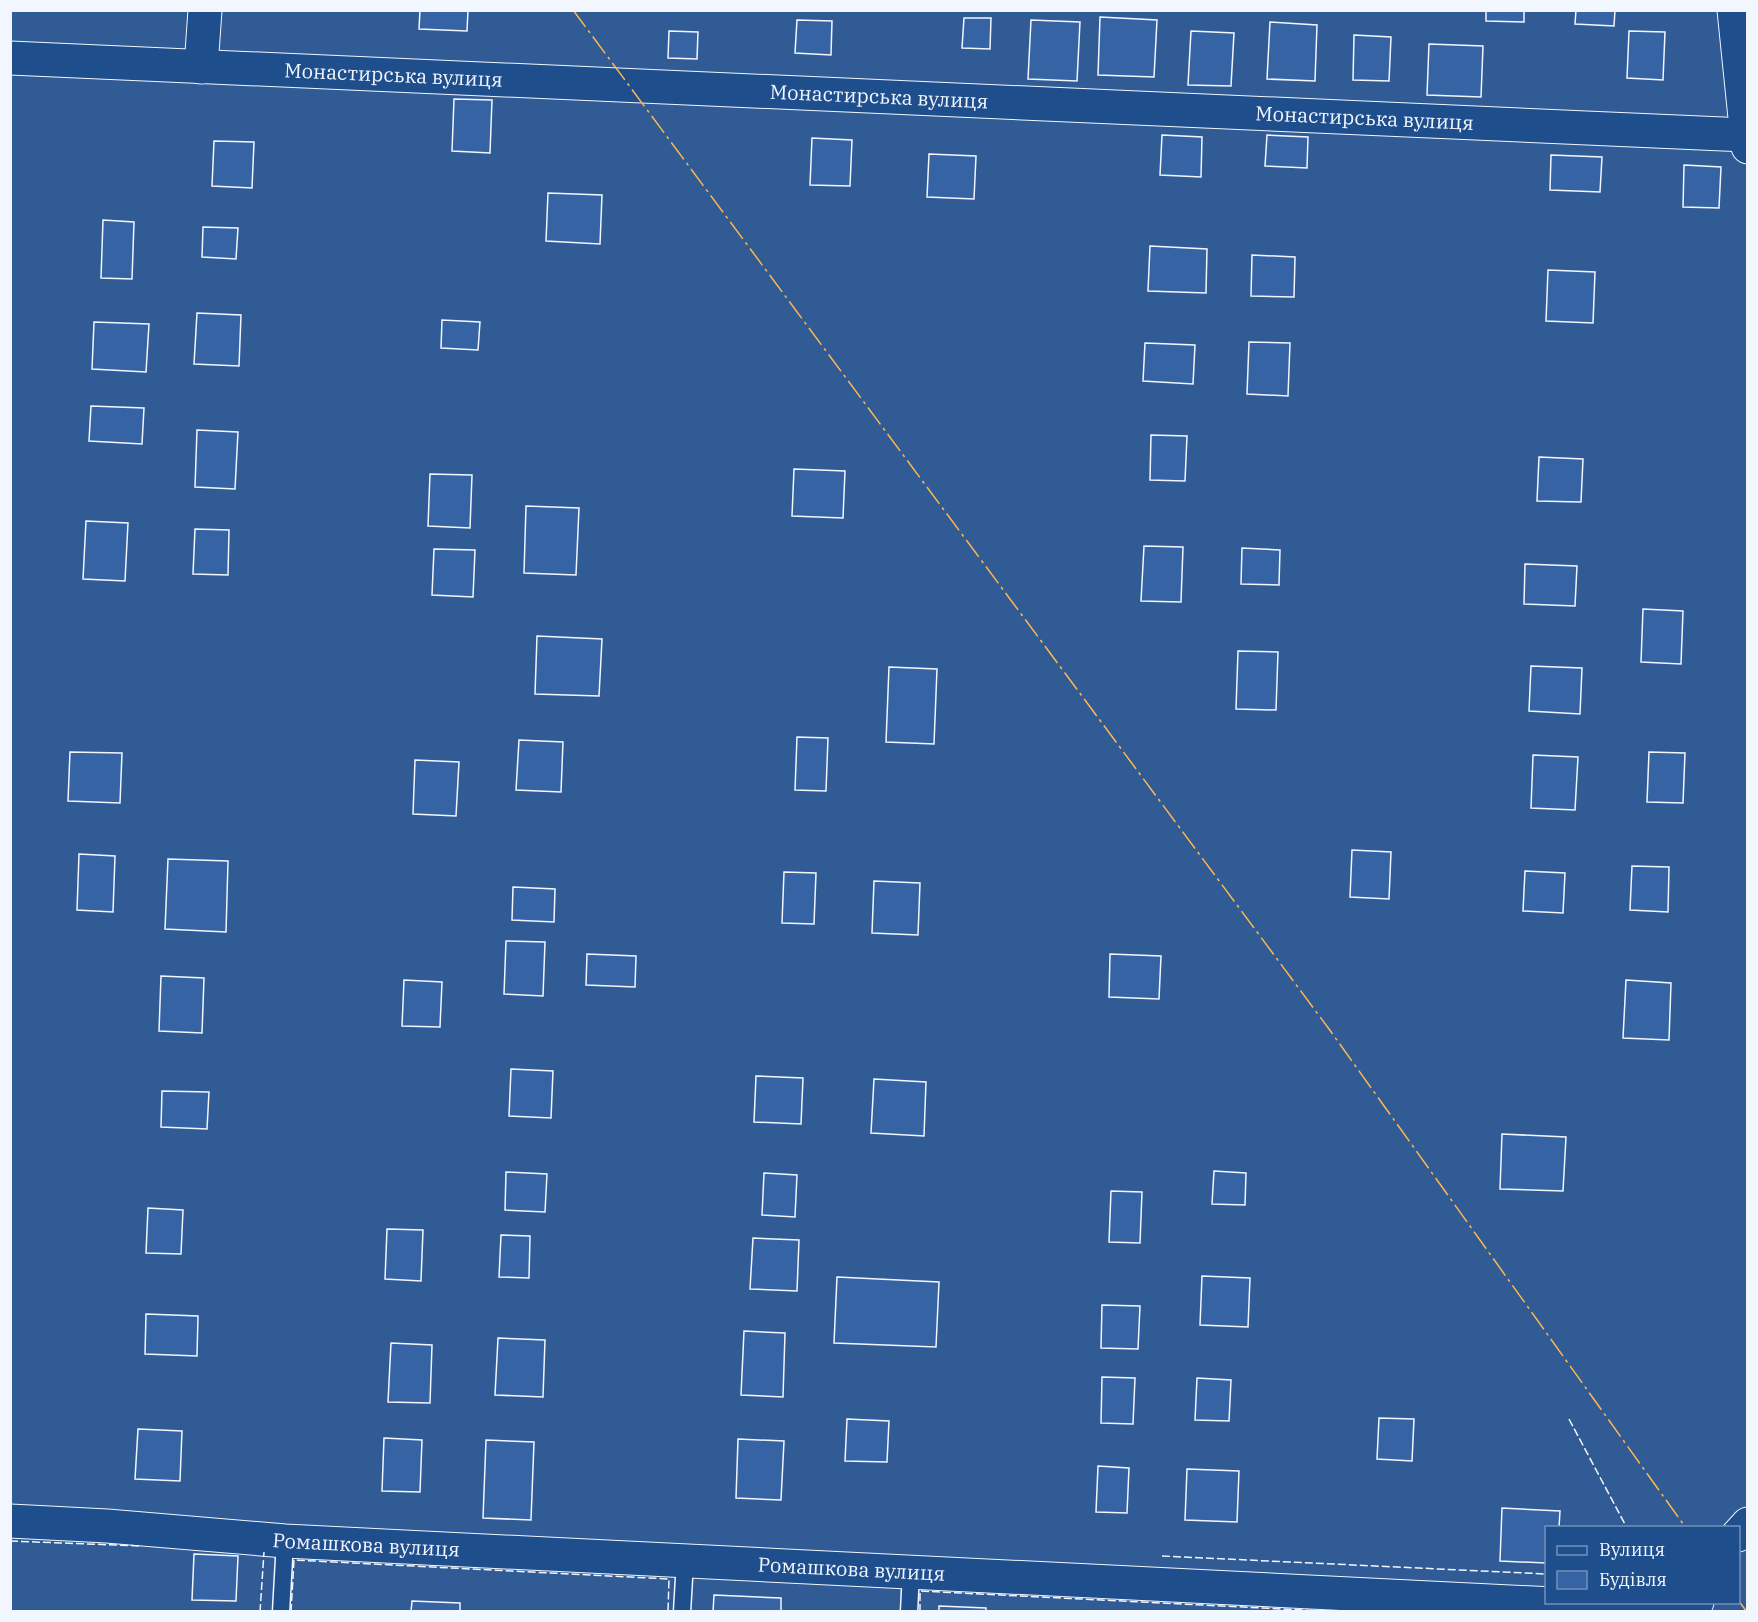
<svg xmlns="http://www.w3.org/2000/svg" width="1758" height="1622" viewBox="0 0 1758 1622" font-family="'IBM Plex Serif',serif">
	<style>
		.built { fill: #305b95; stroke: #a8bbd7; stroke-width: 1.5; fill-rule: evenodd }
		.building { fill: #3563a3; stroke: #f2f6ff; stroke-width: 1.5 }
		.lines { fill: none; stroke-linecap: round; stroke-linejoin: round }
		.lane-casing { stroke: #f2f6ff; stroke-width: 19 }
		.street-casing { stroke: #f2f6ff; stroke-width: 35 }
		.lane { stroke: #1f4e8c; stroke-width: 16 }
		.street { stroke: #1f4e8c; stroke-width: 33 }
		.fence { stroke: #f2f6ff; stroke-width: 1.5; stroke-dasharray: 8 3; stroke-linecap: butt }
		.power { stroke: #ffb74d; stroke-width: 1.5; stroke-dasharray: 21 4.5 3 4.5; stroke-linecap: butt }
		.labels { text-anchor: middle; stroke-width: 4.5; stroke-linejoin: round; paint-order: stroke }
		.street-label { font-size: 20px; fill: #f2f6ff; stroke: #1f4e8c }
	</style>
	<rect width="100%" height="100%" fill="#1f4e8c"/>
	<path class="built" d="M11 11H1747V1611L11 1612ZM1546 1528H1738V1602H1546Z"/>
	<path class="building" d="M420 10H468L467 31 419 29Z
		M1486 10H1524V22L1486 21Z
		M1576 10H1615L1614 26 1575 24Z
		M1100 17 1157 20 1154 77 1098 75Z
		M964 18H991L990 49 962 48Z
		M797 20 832 21 831 55 795 53Z
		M1031 20 1080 22 1077 81 1028 79Z
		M1270 22 1317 25 1315 81 1267 79Z
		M669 31 698 32 697 59 668 58Z
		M1191 31 1234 33 1231 86 1188 85Z
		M1629 31 1665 32 1663 80 1627 78Z
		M1354 35 1391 37 1389 81 1353 80Z
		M1429 44 1483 46 1481 97 1427 95Z
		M454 99 492 100 490 153 452 151Z
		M1162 135 1202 137 1201 177 1160 175Z
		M1267 135 1308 137 1307 168 1265 166Z
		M812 138 852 140 850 186 810 185Z
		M214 141 254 142 252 188 212 186Z
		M929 154 976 156 974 199 927 197Z
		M1551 155 1602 157 1600 192 1550 190Z
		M1684 165 1721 167 1719 208 1683 207Z
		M548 193 602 195 600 244 546 241Z
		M103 220 134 222 132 279 101 278Z
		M203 227 238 228 236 259 202 257Z
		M1150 246 1207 249 1206 293 1148 291Z
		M1252 255 1295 257 1294 297 1251 296Z
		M1548 270 1595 272 1593 323 1546 321Z
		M197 313 241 315 239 366 194 364Z
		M442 320 480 322 478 350 441 348Z
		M94 322 149 324 146 372 92 369Z
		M1249 342 1290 343 1288 396 1247 394Z
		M1145 343 1195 345 1193 384 1143 381Z
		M91 406 144 408 142 444 89 441Z
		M197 430 238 432 235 489 195 487Z
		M1151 435 1187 436 1185 481 1150 480Z
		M1539 457 1583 459 1581 502 1537 501Z
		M794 469 845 471 843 518 792 516Z
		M430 474 472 475 470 528 428 526Z
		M526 506 579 508 576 575 524 573Z
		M86 521 128 523 125 581 83 579Z
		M195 529 229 530 228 575 193 574Z
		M1144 546 1183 547 1181 602 1141 601Z
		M1242 548 1280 550 1279 585 1241 584Z
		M434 549 475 550 473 597 432 595Z
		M1525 564 1577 566 1575 606 1524 604Z
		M1643 609 1683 611 1681 664 1641 662Z
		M537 636 602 639 599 696 535 694Z
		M1238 651 1278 652 1276 710 1236 709Z
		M1531 666 1582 668 1580 714 1529 711Z
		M889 667 937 669 934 744 886 742Z
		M797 737 828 738 826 791 795 790Z
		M519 740 563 742 561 792 516 790Z
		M70 752 122 753 120 803 68 801Z
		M1649 752 1685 753 1683 803 1647 802Z
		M1533 755 1578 757 1575 810 1531 808Z
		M415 760 459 762 456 816 413 814Z
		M1352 850 1391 852 1389 899 1350 897Z
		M79 854 115 856 113 912 77 910Z
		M168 859 228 861 226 932 165 929Z
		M1632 866 1669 867 1668 912 1630 910Z
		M1525 871 1565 873 1563 913 1523 911Z
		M784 872 816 873 814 924 782 923Z
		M874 881 920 883 918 935 872 933Z
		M513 887 555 889 554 922 512 920Z
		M506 941 545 942 543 996 504 994Z
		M587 954 636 956 635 987 586 985Z
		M1110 954 1161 956 1159 999 1109 997Z
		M161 976 204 978 202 1033 159 1031Z
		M404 980 442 982 440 1027 402 1026Z
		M1626 980 1671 983 1669 1040 1623 1038Z
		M511 1069 553 1071 551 1118 509 1116Z
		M756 1076 803 1078 801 1124 754 1122Z
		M874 1079 926 1082 924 1136 871 1133Z
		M162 1091 209 1092 207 1129 161 1127Z
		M1502 1134 1566 1137 1563 1191 1500 1189Z
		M1214 1171 1246 1173 1245 1205 1212 1204Z
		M506 1172 547 1174 545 1212 505 1210Z
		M764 1173 797 1175 795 1217 762 1215Z
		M1111 1191 1142 1192 1140 1243 1109 1242Z
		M148 1208 183 1210 181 1254 146 1253Z
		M387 1229 423 1230 421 1281 385 1279Z
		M501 1235 530 1236 529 1278 499 1277Z
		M753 1238 799 1240 797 1291 750 1289Z
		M1202 1276 1250 1278 1248 1327 1200 1325Z
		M837 1277 939 1282 936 1347 834 1343Z
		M1102 1305 1140 1306 1138 1349 1101 1348Z
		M146 1314 198 1316 197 1356 145 1354Z
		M744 1331 785 1333 783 1397 741 1395Z
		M498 1338 545 1340 543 1397 495 1395Z
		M391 1343 432 1345 430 1403 388 1402Z
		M1102 1377 1135 1378 1133 1424 1101 1423Z
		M1197 1378 1231 1380 1229 1421 1195 1420Z
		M1379 1418 1414 1419 1412 1461 1377 1459Z
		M847 1419 889 1421 887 1462 845 1461Z
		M138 1429 182 1431 180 1481 135 1479Z
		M384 1438 422 1440 420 1492 382 1491Z
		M738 1439 784 1441 781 1500 736 1498Z
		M486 1440 534 1442 531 1520 483 1518Z
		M1098 1466 1129 1468 1127 1513 1096 1512Z
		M1187 1469 1239 1471 1237 1522 1185 1520Z
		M1502 1508 1560 1511 1559 1528H1546V1563L1500 1561Z
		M194 1554 238 1556 236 1601 192 1600Z
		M714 1595 781 1598V1612H713Z
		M412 1601 460 1603V1612H411Z
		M939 1606 986 1608V1612H939Z"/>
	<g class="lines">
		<defs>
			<path id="lane" d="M281 1612 285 1541
				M682 1612 685 1561
				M909 1612 911 1572"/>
			<g id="street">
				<path d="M1734 10 1748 147"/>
				<path id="s1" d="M10 58 1746 135"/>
				<path d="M201 67 205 10"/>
				<path id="s2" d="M10 1521 107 1526 285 1541 1693 1611 1697 1602"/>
				<path d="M1738 1535 1748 1524"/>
			</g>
		</defs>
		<use href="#lane" class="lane-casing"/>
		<use href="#street" class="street-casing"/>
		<use href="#lane" class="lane"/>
		<use href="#street" class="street"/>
		<path class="fence" d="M1569 1419 1627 1528
			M10 1541 142 1546
			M1162 1556 1546 1574
			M260 1612 264 1552
			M291 1612 294 1560 669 1579 668 1612
			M920 1612V1591L1343 1612"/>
		<path class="power" d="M573 10 1329 1029 1686 1528
			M1738 1600 1747 1612"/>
	</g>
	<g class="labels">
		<g class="street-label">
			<text dy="7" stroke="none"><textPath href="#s1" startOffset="384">Монастирська вулиця</textPath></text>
			<text dy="7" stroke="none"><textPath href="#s1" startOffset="870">Монастирська вулиця</textPath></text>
			<text dy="7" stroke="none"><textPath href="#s1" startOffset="1356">Монастирська вулиця</textPath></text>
			<text dy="7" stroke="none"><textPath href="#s2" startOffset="357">Ромашкова вулиця</textPath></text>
			<text dy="7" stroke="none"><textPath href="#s2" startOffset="843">Ромашкова вулиця</textPath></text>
		</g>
	</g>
	<rect width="1758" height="1622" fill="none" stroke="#f2f6ff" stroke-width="24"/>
	<rect x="1545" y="1526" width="195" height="78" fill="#1f4e8c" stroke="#7391ba" stroke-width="1.5"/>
	<rect x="1557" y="1546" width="30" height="9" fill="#1f4e8c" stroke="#7391ba" stroke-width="1.5"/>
	<text x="1599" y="1556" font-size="18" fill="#f2f6ff">Вулиця</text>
	<rect x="1557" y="1571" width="30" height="18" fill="#3563a3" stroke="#7391ba" stroke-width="1.5"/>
	<text x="1599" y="1586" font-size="18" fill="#f2f6ff">Будівля</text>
</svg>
